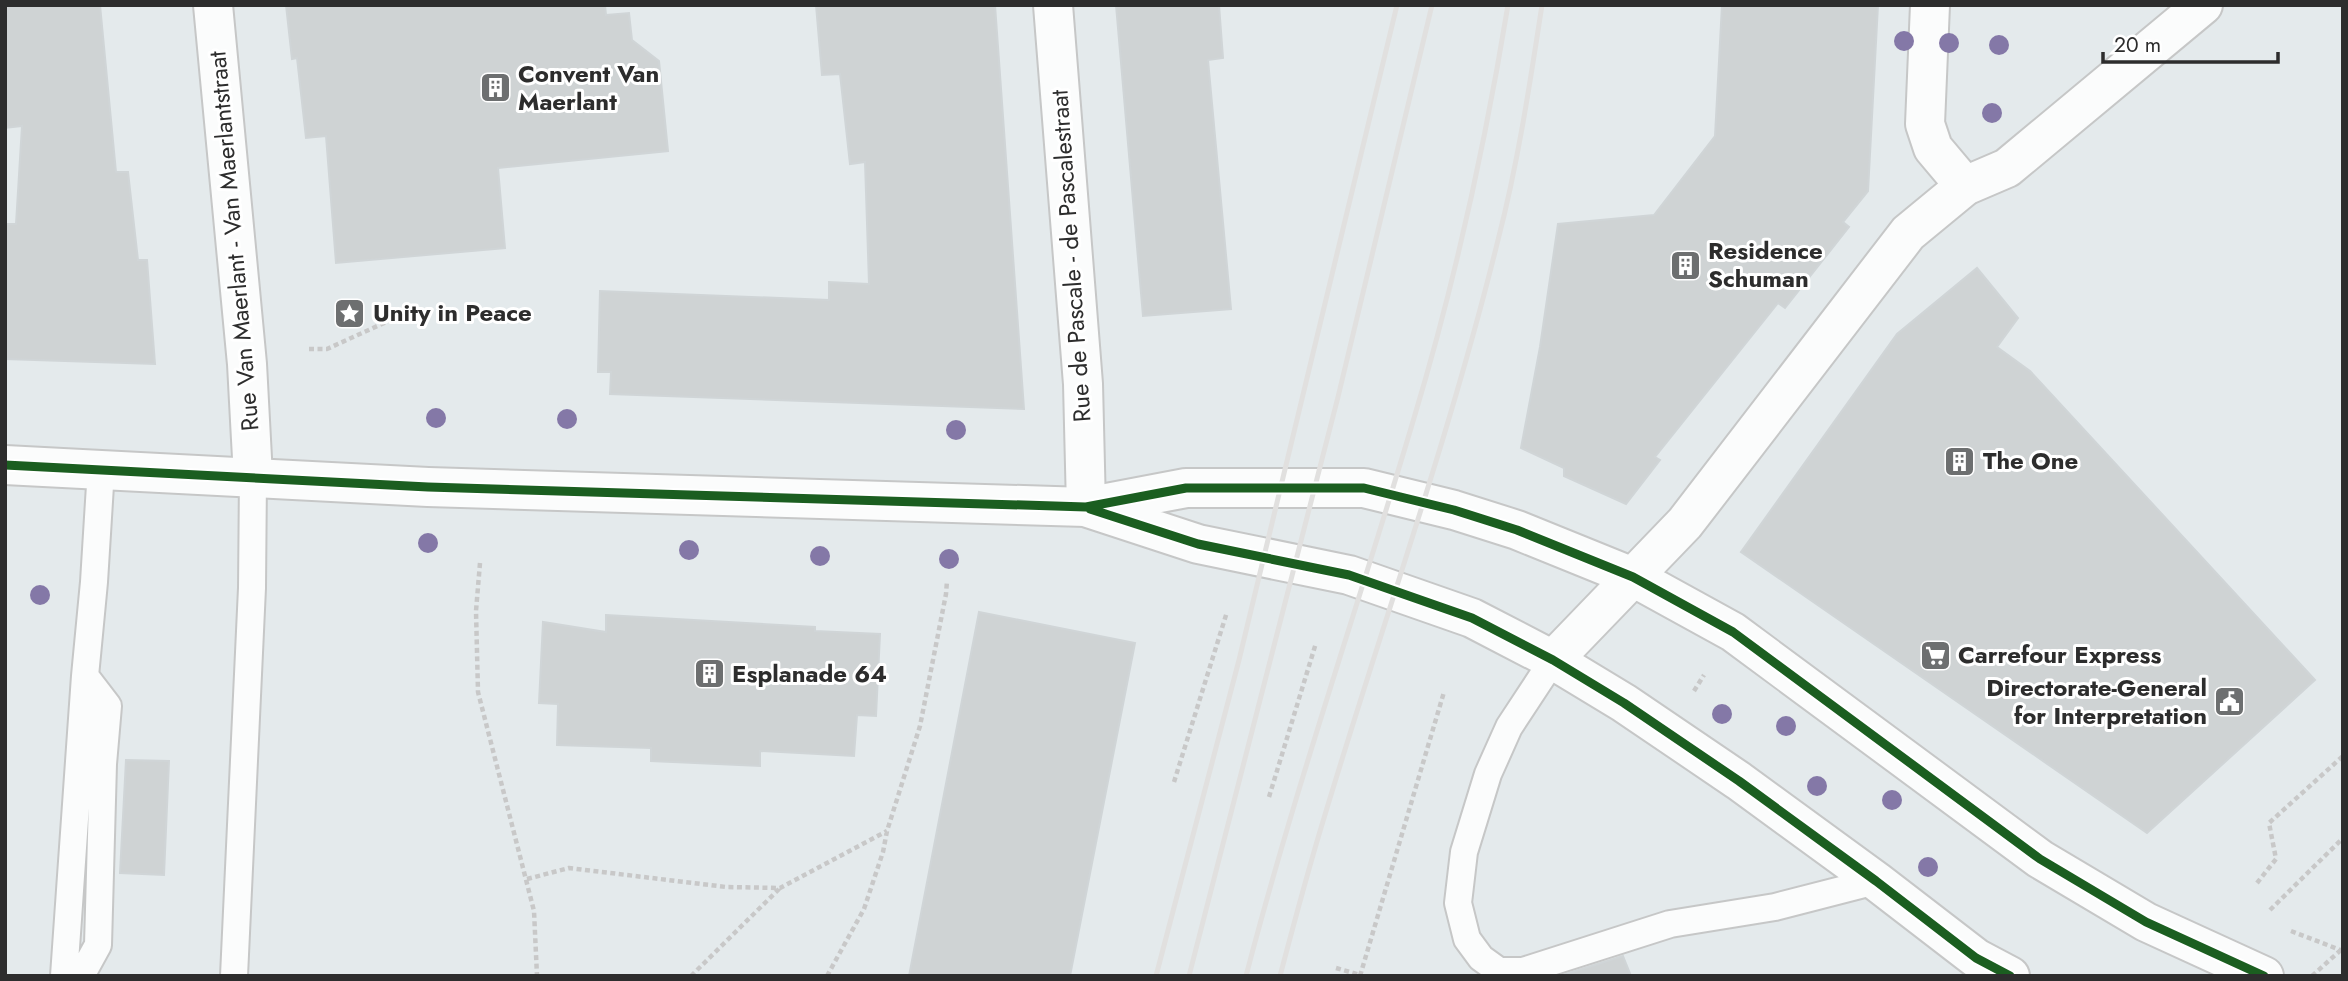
<svg xmlns="http://www.w3.org/2000/svg" width="2348" height="981" viewBox="0 0 2348 981" font-family="Jost,sans-serif">
	<style>
		.building { fill: #cfd3d4; stroke: #d0d5d7; stroke-width: 2 }
		.lines { fill: none; stroke-linecap: round; stroke-linejoin: round }
		.service-casing { stroke: #c6c7c7; stroke-width: 30 }
		.minor-casing { stroke: #c6c7c7; stroke-width: 42 }
		.tertiary-casing { stroke: #c6c7c7; stroke-width: 42 }
		.path { stroke: #c8c8c8; stroke-width: 4.5; stroke-dasharray: 5 3.5; stroke-linecap: butt }
		.service { stroke: #fbfcfc; stroke-width: 26 }
		.minor { stroke: #fbfcfc; stroke-width: 38 }
		.tertiary { stroke: #fbfcfc; stroke-width: 38 }
		.rail { stroke: #e1e0df; stroke-width: 5 }
		.path-bridge { stroke: #c8c8c8; stroke-width: 4.5; stroke-dasharray: 5 3.5; stroke-linecap: butt }
		.cycleway-casing { stroke: #fff; stroke-width: 13 }
		.cycleway { stroke: #1b5e20; stroke-width: 9 }
		.tree { fill: #8478a7 }
		.labels { text-anchor: middle; stroke-width: 6; stroke-linejoin: round; paint-order: stroke }
		.poi-label { font-size: 24px; font-weight: bold; fill: #2d2d2d; stroke: #fff; text-anchor: start }
		.street-label { font-size: 24px; fill: #2d2d2d; stroke: #fff }
	</style>
	<rect width="100%" height="100%" fill="#e4eaec"/>
	<path class="building" d="M5 5H100L116 172H128L138 260H147L155 364 5 359V224H16L22 126 5 128Z
		M286 5H605L606 15 629 13 632 40 659 61 668 151 498 168 505 248 336 263 326 136 306 138 297 58 292 59Z
		M816 5H995L1024 409 610 394 611 372H598L600 291 829 300V282L869 284 865 162 850 164 840 74 822 75Z
		M1116 5H1219L1223 58 1208 60 1231 309 1143 316Z
		M1722 5H1878L1868 191 1843 222 1849 227 1785 308 1778 303 1655 457 1660 460 1626 504 1564 476V468L1521 448 1540 347 1558 224 1654 215 1715 136Z
		M1977 268 2018 318 1997 347 2030 371 2315 680 2147 833 1741 552 1897 334Z
		M979 612 1135 643 1070 976H909Z
		M606 615 815 627V631L880 634 876 716 857 715 854 756 760 751V766L651 761V748L557 745 558 704 539 703 543 622 606 632Z
		M126 760 169 761 164 875 120 873Z
		M1623 956 1631 976H1560Z"/>
	<g class="lines">
		<defs>
			<path id="service" d="M1553 660 1509 727 1488 774 1464 852 1458 903 1467 939 1481 958 1499 971H1523L1670 924 1775 907 1876 881
				M64 976 85 676
				M81 976 98 945 103 764 108 706 85 676 94 582 101 469
				M234 976 252 588 253 477"/>
			<path id="minor" d="M213 5 247 364 253 477
				M1053 5 1083 384 1086 507
				M1930 5 1925 124 1933 148 1965 186
				M1553 660 1633 577"/>
			<path id="tertiary" d="M5 465 428 487 1086 507 1186 488H1364L1454 510 1517 530 1633 577 1733 632 2040 859 2146 922 2264 976
				M1088 508 1198 544 1349 575 1472 618 1553 660 1624 703 1739 781 1876 881 1976 958 2010 976
				M1633 577 1685 523 1908 233 1965 186 2007 168 2203 5"/>
		</defs>
		<use href="#service" class="service-casing"/>
		<use href="#minor" class="minor-casing"/>
		<use href="#tertiary" class="tertiary-casing"/>
		<path class="path" d="M309 349H327L419 307
			M480 563 476 611 478 692 534 911 537 976
			M1694 691 1704 675
			M1174 782 1227 612
			M1269 797 1316 643
			M527 879 569 868 726 887 780 888 887 831
			M2257 883 2276 859 2269 823 2343 756
			M2270 910 2343 838
			M2291 931 2343 951
			M1336 968 1360 975
			M691 976 779 889
			M827 976 864 909 883 852 887 831 920 726 946 594 947 581
			M1360 976 1444 692"/>
		<use href="#service" class="service"/>
		<use href="#minor" class="minor"/>
		<use href="#tertiary" class="tertiary"/>
		<path class="rail" d="M1156 976 1239 660 1397 5
			M1189 976 1338 397 1432 5
			M1246 976C1295 788 1359 604 1414 418 1455 282 1485 145 1508 5
			M1280 976C1294 923 1308 870 1324 818 1382 625 1450 435 1498 240 1518 163 1530 83 1542 5"/>
		<path class="path-bridge" d="M2312 976 2343 948"/>
		<defs>
			<path id="cycleway" d="M5 465 428 487 1086 507 1186 488H1364L1454 510 1517 530 1633 577 1733 632 2040 859 2146 922 2264 976
				M1090 509 1198 544 1349 575 1472 618 1553 660 1624 703 1739 781 1876 881 1976 958 2010 976"/>
		</defs>
		<use href="#cycleway" class="cycleway-casing"/>
		<use href="#cycleway" class="cycleway"/>
	</g>
	<g class="tree">
		<circle cx="1904" cy="41" r="10"/>
		<circle cx="1949" cy="43" r="10"/>
		<circle cx="1999" cy="45" r="10"/>
		<circle cx="1992" cy="113" r="10"/>
		<circle cx="436" cy="418" r="10"/>
		<circle cx="567" cy="419" r="10"/>
		<circle cx="956" cy="430" r="10"/>
		<circle cx="428" cy="543" r="10"/>
		<circle cx="689" cy="550" r="10"/>
		<circle cx="820" cy="556" r="10"/>
		<circle cx="949" cy="559" r="10"/>
		<circle cx="40" cy="595" r="10"/>
		<circle cx="1722" cy="714" r="10"/>
		<circle cx="1786" cy="726" r="10"/>
		<circle cx="1817" cy="786" r="10"/>
		<circle cx="1892" cy="800" r="10"/>
		<circle cx="1928" cy="867" r="10"/>
	</g>
	<defs>
		<symbol id="building-square" viewBox="-11 -11 22 22"><rect x="-9" y="-9" width="18" height="18" rx="4" fill="#6d6f70" stroke="#fff"/><path d="M-4-6H4V6H1V3H-1V6H-4ZM-2.5-4.3h1.7v1.8h-1.7ZM.8-4.3h1.7v1.8H.8ZM-2.5-1h1.7V.8h-1.7ZM.8-1h1.7V.8H.8Z" fill="#fff"/></symbol>
		<symbol id="sight-square" viewBox="-11 -11 22 22"><rect x="-9" y="-9" width="18" height="18" rx="4" fill="#6d6f70" stroke="#fff"/><path d="M0-6L1.8-2.2L6-1.7L2.9 1.2L3.7 5.4L0 3.3L-3.7 5.4L-2.9 1.2L-6-1.7L-1.8-2.2Z" fill="#fff"/></symbol>
		<symbol id="supermarket-square" viewBox="-11 -11 22 22"><rect x="-9" y="-9" width="18" height="18" rx="4" fill="#6d6f70" stroke="#fff"/><path d="M-6-5.5h2.5l.6 2H6L4.5 2H-2.5L-4.4-4H-6ZM-1.5 3.2a1.3 1.3 0 1 0 .1 0ZM3 3.2a1.3 1.3 0 1 0 .1 0Z" fill="#fff"/></symbol>
		<symbol id="civic-square" viewBox="-11 -11 22 22"><rect x="-9" y="-9" width="18" height="18" rx="4" fill="#6d6f70" stroke="#fff"/><path d="M-.6-6.5H3V-4.5H.6V-3L4-1V1h2V6H-6V1h2V-1L-.6-3ZM-1.2 2.5V6h2.4V2.5Z" fill="#fff"/></symbol>
	</defs>
	<g fill-rule="evenodd">
		<use href="#building-square" x="478" y="70" width="35" height="35"/>
		<use href="#building-square" x="1668" y="248" width="35" height="35"/>
		<use href="#sight-square" x="332" y="296" width="35" height="35"/>
		<use href="#building-square" x="1942" y="444" width="35" height="35"/>
		<use href="#supermarket-square" x="1918" y="638" width="35" height="35"/>
		<use href="#building-square" x="692" y="656" width="35" height="35"/>
		<use href="#civic-square" x="2212" y="684" width="35" height="35"/>
	</g>
	<g class="labels">
		<g class="poi-label">
			<text x="518" y="82">Convent Van<tspan x="518" dy="28">Maerlant</tspan></text>
			<text x="1708" y="259">Residence<tspan x="1708" dy="28">Schuman</tspan></text>
			<text x="373" y="321">Unity in Peace</text>
			<text x="1983" y="469">The One</text>
			<text x="1958" y="663">Carrefour Express</text>
			<text x="732" y="682">Esplanade 64</text>
			<text x="2207" y="696" text-anchor="end">Directorate-General<tspan x="2207" dy="28">for Interpretation</tspan></text>
		</g>
		<g class="street-label">
			<text transform="translate(234 241) rotate(-95)" y="8">Rue Van Maerlant - Van Maerlantstraat</text>
			<text transform="translate(1071 256) rotate(-94)" y="8">Rue de Pascale - de Pascalestraat</text>
		</g>
	</g>
	<rect width="2348" height="981" fill="none" stroke="#2d2d2d" stroke-width="14"/>
	<path d="M2103 52v10h175v-10" fill="none" stroke="#2d2d2d" stroke-width="3.5"/>
	<text x="2114" y="52" font-size="21" fill="#2d2d2d" stroke="#ffffff" stroke-width="5" paint-order="stroke">20 m</text>
</svg>
